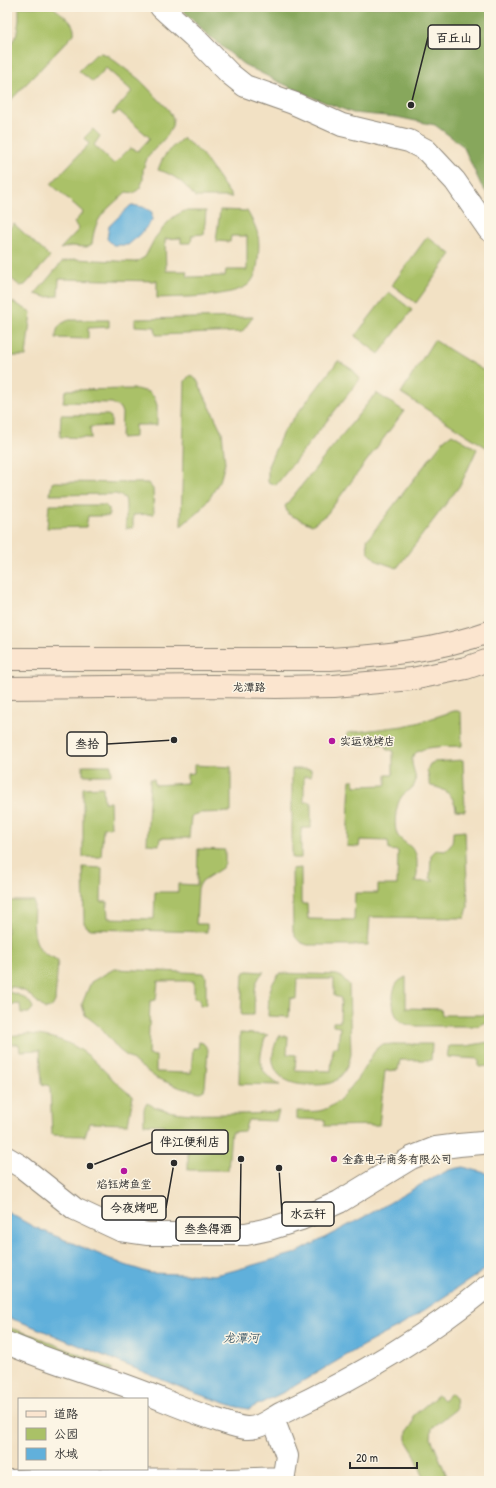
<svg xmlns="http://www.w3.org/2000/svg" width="496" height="1488" viewBox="0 0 496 1488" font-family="'Patrick Hand','LXGW WenKai TC',sans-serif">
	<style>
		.green { fill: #aac167; stroke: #6a7649 }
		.forest { fill: #87a75c; stroke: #596944 }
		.water { fill: #61b0db; stroke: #466e83 }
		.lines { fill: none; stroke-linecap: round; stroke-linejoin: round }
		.minor-casing { stroke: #8e8678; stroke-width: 24 }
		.secondary-casing { stroke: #8e8678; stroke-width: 24 }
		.minor { stroke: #fff; stroke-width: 22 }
		.secondary { stroke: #fbe5cf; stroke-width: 22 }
		.poi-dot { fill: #b5179e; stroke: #fcf5e5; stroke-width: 1.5 }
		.labels { text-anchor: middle; stroke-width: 3; stroke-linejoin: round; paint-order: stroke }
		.street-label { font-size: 11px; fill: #2b2b2b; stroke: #fcf5e5 }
		.poi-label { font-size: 11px; fill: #2b2b2b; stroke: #fcf5e5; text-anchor: start }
		.water-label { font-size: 12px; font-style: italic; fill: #3e5a69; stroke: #fcf5e5 }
		.leader { fill: none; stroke: #2b2b2b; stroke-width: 1.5 }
		.callout-dot { fill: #2b2b2b; stroke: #fcf5e5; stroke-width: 1.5 }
		.callout { fill: #fcf5e5; stroke: #2b2b2b; stroke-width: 1.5 }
		.callout-label { font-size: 12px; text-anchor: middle; font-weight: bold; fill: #2b2b2b }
	</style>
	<rect width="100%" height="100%" fill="#fcf5e5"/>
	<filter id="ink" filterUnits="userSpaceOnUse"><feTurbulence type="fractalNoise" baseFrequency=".025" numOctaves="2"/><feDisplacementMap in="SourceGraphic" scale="8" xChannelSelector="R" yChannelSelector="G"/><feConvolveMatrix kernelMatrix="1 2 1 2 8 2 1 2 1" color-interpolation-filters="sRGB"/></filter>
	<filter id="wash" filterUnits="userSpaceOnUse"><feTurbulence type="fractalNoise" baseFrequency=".012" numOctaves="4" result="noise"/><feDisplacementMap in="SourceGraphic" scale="16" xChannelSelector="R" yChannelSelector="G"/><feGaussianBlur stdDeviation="0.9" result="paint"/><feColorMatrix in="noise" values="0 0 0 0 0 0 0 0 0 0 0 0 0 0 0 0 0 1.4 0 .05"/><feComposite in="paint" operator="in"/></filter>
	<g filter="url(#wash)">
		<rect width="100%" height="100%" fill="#f2e1c4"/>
		<path class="green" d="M19 7H53C61 14 76 22 74 34L7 104V52L17 33 19 20Z
			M101 53 107 55 140 80 168 109 173 118 172 127 167 136 148 156 143 169V180L140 188 134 193 126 192C106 211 95 215 92 244L87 247 71 246 60 249 79 229 74 223 83 212 51 184 89 144 84 138 93 129 100 136 94 145 114 164 130 148 138 151 150 138 119 111 114 115 112 114 132 91 106 68 93 82 79 71 96 54Z
			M183 138 201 153 232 197H195C185 184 174 174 158 170 163 154 171 148 183 138Z
			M220 210 247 211C259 232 260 236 258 260 257 269 256 276 250 283 236 298 178 297 157 298V281L59 279 58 296 46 297 35 294 62 262 75 259 136 262 145 257 155 238 169 221 175 216 184 211H206L204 234 192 235 191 243H181V238L165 239 166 271H186L188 277 225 276 226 270H247V236H231L230 242 216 241Z
			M14 224 50 257 25 285 20 286 7 275V231Z
			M427 237 451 254 416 303 392 285Z
			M389 292 412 310 379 354 355 336Z
			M9 300 31 312 26 356H7V303Z
			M253 317 242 332 156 335 155 327 135 326V319Z
			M69 320H109V327L88 328V339L56 338C56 328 59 324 69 320Z
			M434 340 489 374V449L401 393Z
			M338 361 353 370 360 379 276 485 268 482V466L283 432Z
			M190 375 197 380 222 432 225 463 221 478 211 496 199 511 181 526 185 381Z
			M67 390 136 389 149 392 154 397 157 405V425H135V437L121 438 122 413 120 408 112 403 63 402 65 392Z
			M376 393 404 411 327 514 312 525 288 514 285 506Z
			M61 415H108L111 417V426L90 427 91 438 60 437Z
			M452 434 477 449 461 484 397 568 377 561 368 552 367 540 444 440Z
			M54 482 148 483 153 489 154 514 133 515V528H126V504L125 498 116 494 50 495 52 483Z
			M49 505H105L109 509V516H88L86 527 47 528Z
			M454 711H458L461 713 462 746C450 747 415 744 412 759 411 767 417 774 415 783 413 790 406 791 402 796 396 804 394 821 396 831 398 841 409 843 414 851 417 854 417 861 417 865 417 872 418 877 414 882L434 881 430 878 431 855 436 850 445 851C452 845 453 841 453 832L465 831 468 907 465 918 370 917 368 945H308C300 943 296 940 293 932L292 869 301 868V904H307L308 919 354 920 355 893H378V885H397L398 851 389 850 388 841 360 840 359 847 347 846 350 780H354L355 786 386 785V775H393V750H387L386 744H369L368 739H347V733L403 726 417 723Z
			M463 760 465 811 456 810C455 796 445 788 431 786L429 783V778L427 770 430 764 434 762Z
			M83 765H111V775H83Z
			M194 765 231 767V812L200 813 193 815 191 817 189 838H160L159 845 147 844 150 779H154L155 785 187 783V774L194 773Z
			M292 769H311V776H304V802H311V828H301V858H292Z
			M103 787 104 802H110L111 827 103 828 101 857H83V788Z
			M198 849 225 850V863L222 868 202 881 198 888 196 924H207V932L91 929 87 927 84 923 83 867 102 868 101 902H107L108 918 154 919 155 892H178V884L197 885Z
			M7 901H34C34 917 30 938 42 951 46 956 53 956 58 961L55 1001C53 1006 51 1009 45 1009L26 992 11 986 8 992C17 994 30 998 33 1008L29 1013H21L20 1004 7 1005Z
			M114 969 204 973 206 977V1003L205 1005 200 1006V999L194 998V981H158L156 1000 150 1001 148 1055 156 1056V1072L191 1073 193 1048H198L199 1042 203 1043 208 1049 205 1087 204 1090 200 1092 181 1088 156 1078 119 1050 99 1026 85 1015 82 1004 91 982Z
			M248 971 264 972C252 981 255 1001 254 1015H241L243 975 245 972Z
			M280 973 337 975 342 977 349 985 351 1054C349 1065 343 1077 333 1082 327 1085 318 1085 311 1085 279 1086 263 1066 279 1036H288L287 1054 296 1055 295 1070 331 1071 333 1047H338L340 1027 333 1026V1022H340L341 998 334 996V979H297L296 999 290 998 289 1017 268 1016C269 997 267 988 280 973Z
			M406 977V1008L441 1009 442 1015H489V1020L478 1026H414C409 1025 404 1024 399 1020 392 1012 391 994 396 985 398 981 402 979 406 977Z
			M240 1033 268 1035C264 1038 264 1041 263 1046 257 1066 263 1075 280 1085L239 1084Z
			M28 1034C51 1036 70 1041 89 1056 104 1069 116 1085 133 1096L128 1124 89 1123 85 1136 52 1135 50 1086 42 1084 40 1050 20 1051 19 1044H7V1036Z
			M489 1042V1066L479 1067V1059L447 1057 449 1046H466Z
			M393 1044H432L431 1060H400L398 1070 385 1071 379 1125 325 1126V1120L297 1119V1111C304 1111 312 1112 319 1111 345 1106 363 1068 377 1048L381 1045Z
			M147 1103C173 1117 205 1114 233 1114 248 1114 264 1114 279 1111L276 1121 248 1120 244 1131 231 1132 228 1170H188V1132L165 1131V1125L144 1124V1109Z
			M7 1327 32 1335 112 1368V1371L7 1339Z
			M452 1393 455 1398 456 1409 432 1428 431 1438 449 1481H425L415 1455 407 1442V1432L413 1423 414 1415 438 1395 443 1400Z"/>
		<path class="forest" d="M180 7H489V196L481 185 463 146 435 125 397 117 353 113 314 98 277 81 243 64 202 30Z"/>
		<path class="water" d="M131 205 143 207 152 212V220L140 235 128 245H113L107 239 109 226Z
			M463 1167 489 1174V1267L402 1325 364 1345 286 1391 249 1409 237 1407 192 1392 29 1325 7 1317V1212L34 1227 125 1265 150 1273 214 1275 232 1271 296 1253 377 1210 427 1181 449 1170Z"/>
	</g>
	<g filter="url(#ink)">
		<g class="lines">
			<defs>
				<path id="minor" d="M161 7 193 36 230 74 245 86 293 103 342 125 409 141 426 150 455 181 489 230
					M7 1158 22 1167 75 1209 120 1230 148 1234H246L269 1229 301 1219 339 1202 411 1158 436 1148 459 1145 482 1143 489 1141
					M7 1343C41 1358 77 1369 112 1381 148 1392 181 1409 217 1420 226 1423 236 1427 246 1428 260 1429 270 1419 282 1413 354 1379 427 1336 489 1285
					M270 1421 277 1429 287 1456 283 1481
					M12 1481 71 1479 231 1480 282 1478"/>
				<path id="secondary" d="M7 659H330C383 656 439 650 489 632
					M7 688 212 686 276 687 334 686 412 679 466 668 489 660"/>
			</defs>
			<use href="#minor" class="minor-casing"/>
			<use href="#secondary" class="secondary-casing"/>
			<use href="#minor" class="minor"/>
			<use href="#secondary" class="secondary"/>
		</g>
	</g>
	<g class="poi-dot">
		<circle cx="332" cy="741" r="4"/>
		<circle cx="334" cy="1159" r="4"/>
		<circle cx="124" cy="1171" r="4"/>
	</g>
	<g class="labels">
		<g class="street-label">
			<text transform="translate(249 687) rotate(1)" y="4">龙潭路</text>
		</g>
		<g class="poi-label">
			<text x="340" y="745">实运烧烤店</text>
			<text x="342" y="1163">金鑫电子商务有限公司</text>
			<text x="124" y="1188" text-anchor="middle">焰钰烤鱼堂</text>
		</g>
		<g class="water-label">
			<text x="241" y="1342">龙潭河</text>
		</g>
	</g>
	<path class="leader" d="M411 105L428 37M174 740L107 744M90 1166L152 1142M174 1163L166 1208M279 1168L282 1214M241 1159L240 1229"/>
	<g class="callout-dot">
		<circle cx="411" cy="105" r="4"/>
		<circle cx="174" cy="740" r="4"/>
		<circle cx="90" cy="1166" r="4"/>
		<circle cx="174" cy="1163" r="4"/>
		<circle cx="279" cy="1168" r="4"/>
		<circle cx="241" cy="1159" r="4"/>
	</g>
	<g class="callout">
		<rect x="428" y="25" width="52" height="24" rx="4"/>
		<rect x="67" y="732" width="40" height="24" rx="4"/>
		<rect x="152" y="1130" width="76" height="24" rx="4"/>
		<rect x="102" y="1196" width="64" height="24" rx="4"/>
		<rect x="282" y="1202" width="52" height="24" rx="4"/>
		<rect x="176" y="1217" width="64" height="24" rx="4"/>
	</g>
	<g class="callout-label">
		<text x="454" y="42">百丘山</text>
		<text x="87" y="748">叁拾</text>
		<text x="190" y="1146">伴江便利店</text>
		<text x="134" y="1212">今夜烤吧</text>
		<text x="308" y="1218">水云轩</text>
		<text x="208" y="1233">叁叁得酒</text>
	</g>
	<rect width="496" height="1488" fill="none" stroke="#fcf5e5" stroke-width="24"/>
	<rect x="18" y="1398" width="130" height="72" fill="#fcf5e5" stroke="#a8a49b"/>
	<rect x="26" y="1411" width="20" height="6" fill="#fbe5cf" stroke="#a8a49b"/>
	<text x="54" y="1418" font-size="12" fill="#2b2b2b">道路</text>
	<rect x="26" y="1428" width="20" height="12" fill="#aac167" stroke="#a8a49b"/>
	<text x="54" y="1438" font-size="12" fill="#2b2b2b">公园</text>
	<rect x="26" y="1448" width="20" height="12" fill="#61b0db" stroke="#a8a49b"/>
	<text x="54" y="1458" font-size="12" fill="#2b2b2b">水域</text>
	<path d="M350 1462v6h67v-6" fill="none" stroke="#2b2b2b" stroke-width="2"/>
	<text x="356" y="1462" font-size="12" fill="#2b2b2b" stroke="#fcf5e5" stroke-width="3" paint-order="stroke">20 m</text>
</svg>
